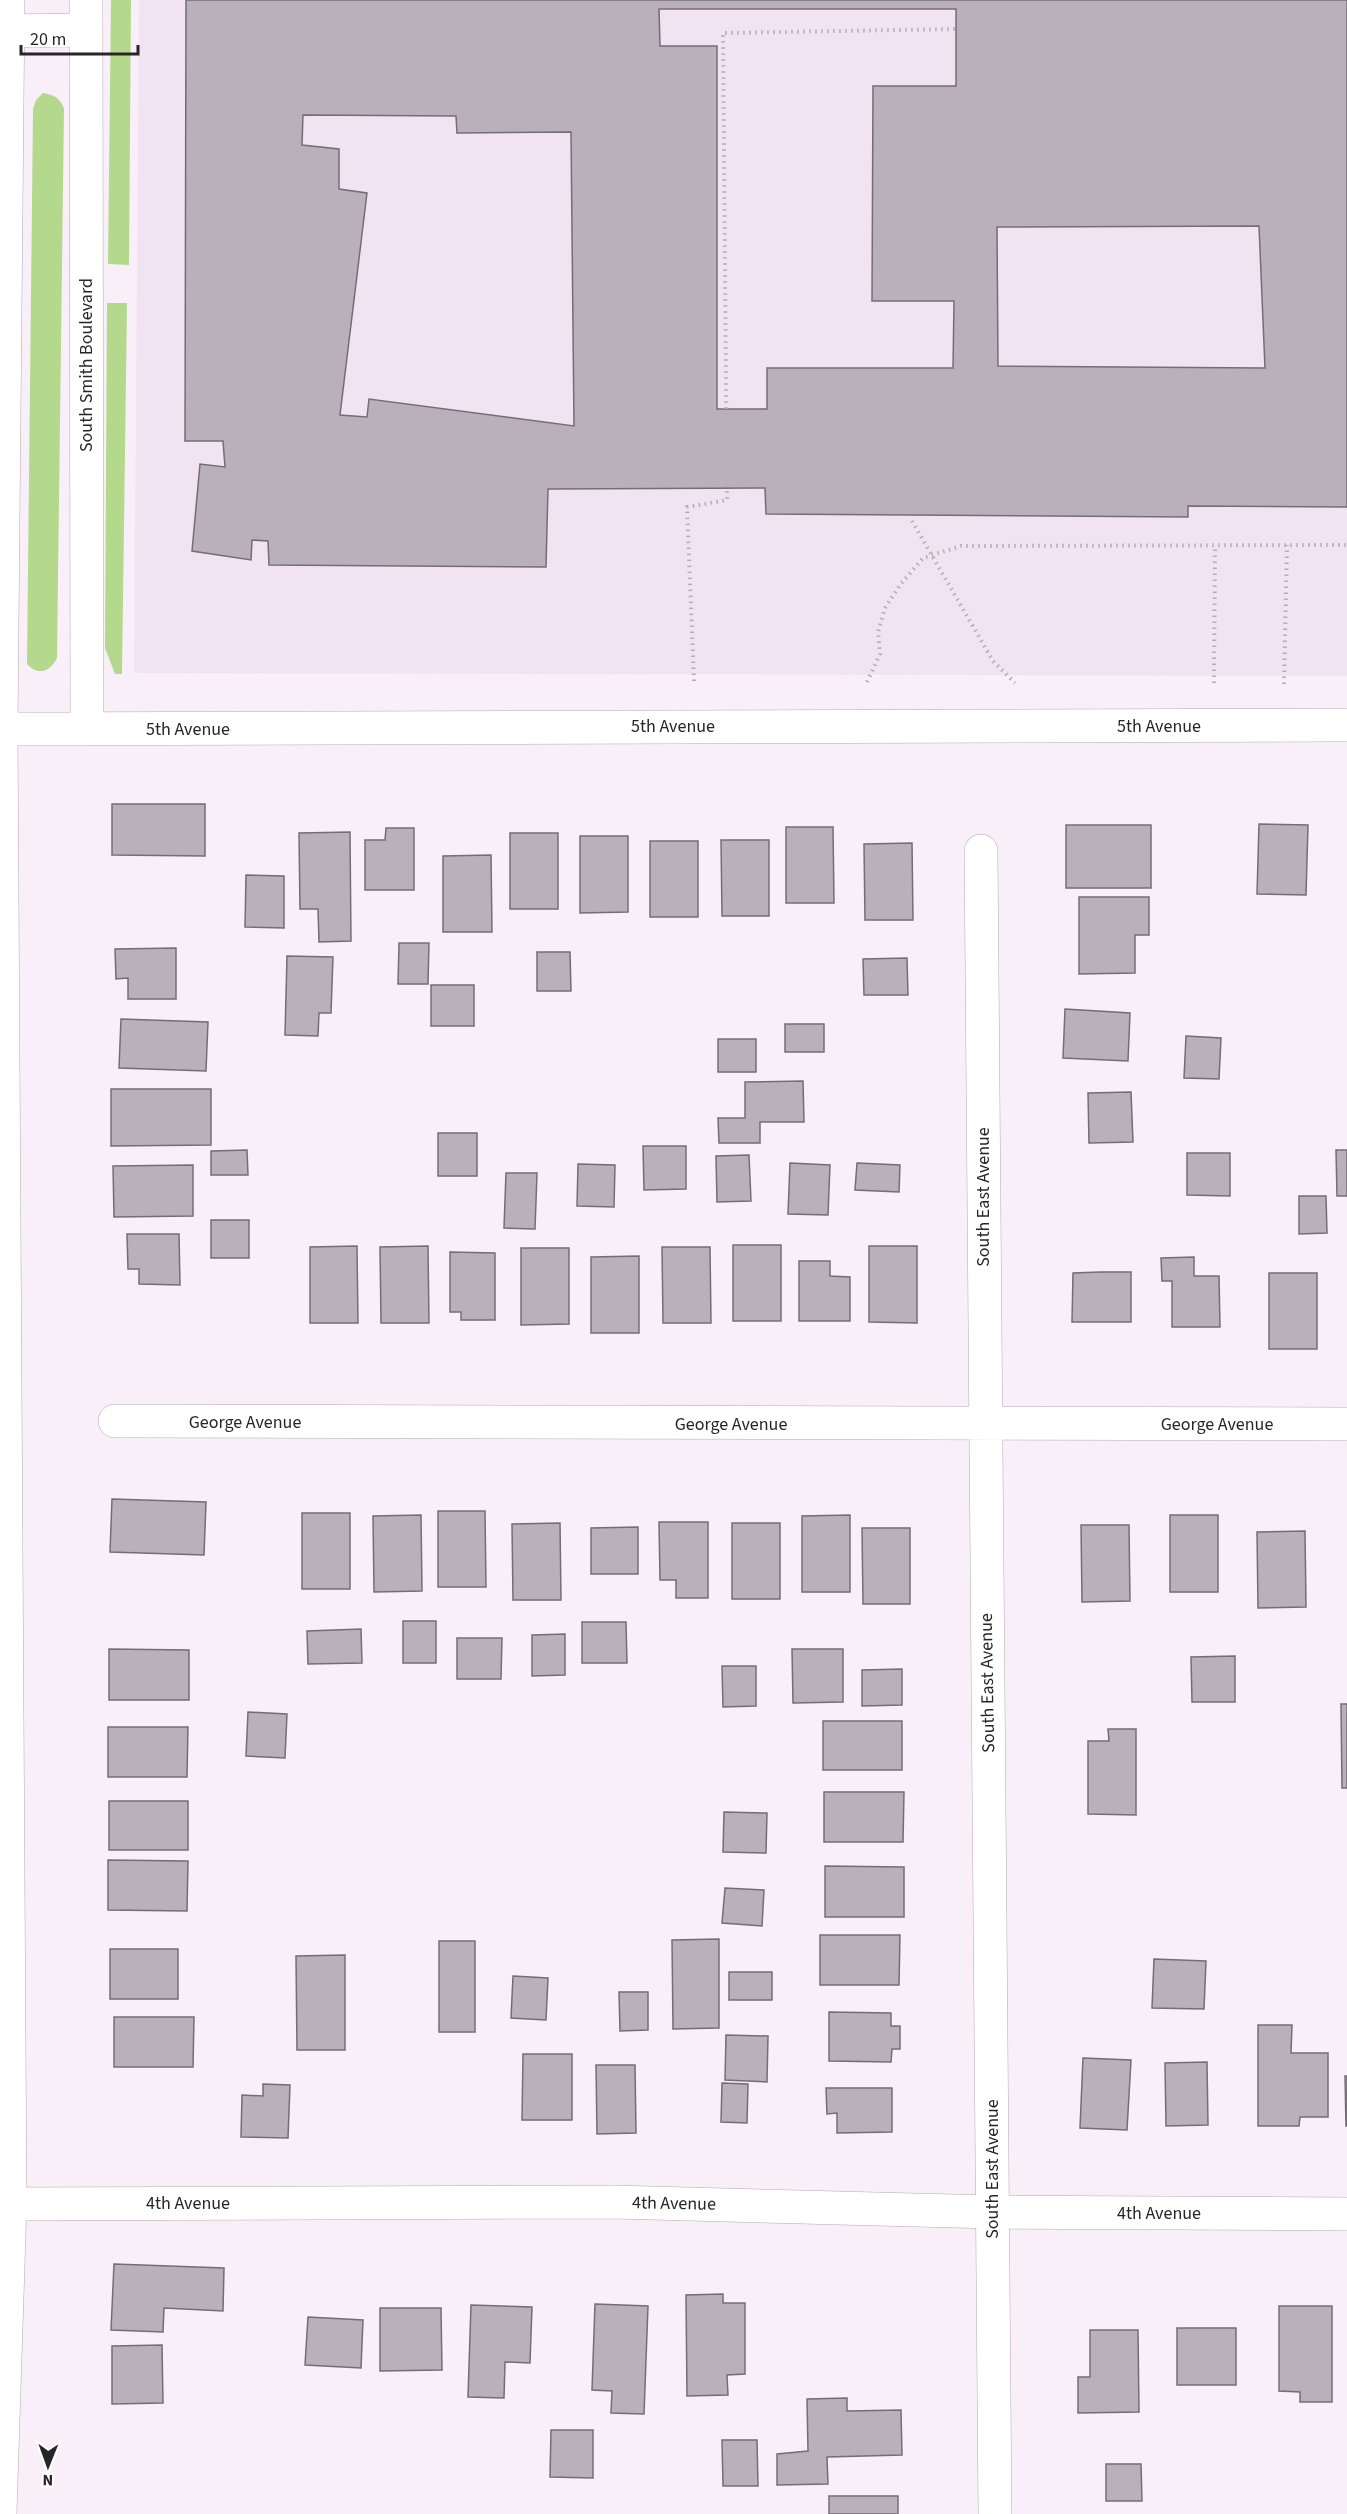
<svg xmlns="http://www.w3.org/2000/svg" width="1347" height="2514" viewBox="0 0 1347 2514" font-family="'Source Sans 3',sans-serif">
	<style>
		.built { fill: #f2e3f2 }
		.green { fill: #b4d98d }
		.building { fill: #b9b0b9; stroke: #756d75; stroke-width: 1.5; fill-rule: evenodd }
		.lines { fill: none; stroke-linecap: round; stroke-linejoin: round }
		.street-casing { stroke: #b2aab2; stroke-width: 34 }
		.path { stroke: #b4adb4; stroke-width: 4; stroke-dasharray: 1.5 4.5; stroke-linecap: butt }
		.street { stroke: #fff; stroke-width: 33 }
		.labels { text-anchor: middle; stroke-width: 4.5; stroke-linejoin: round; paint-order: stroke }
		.street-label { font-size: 18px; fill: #282528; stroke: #fff }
	</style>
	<rect width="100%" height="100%" fill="#f8eff8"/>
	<path class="built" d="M139 0H1347V676L134 673Z"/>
	<path class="green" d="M111 0H131L129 265 108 264Z
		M43 93C54 95 59 97 64 108L57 658C50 672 38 676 27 664L33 109 36 100Z
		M107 303H127L122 674H115L105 648Z"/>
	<path class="building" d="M186 0H1347V507L1188 506V517L766 514 765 488 548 489 546 567 269 565 268 541 252 540 251 560 192 551 200 464 225 467 223 441H185ZM659 9H956V86H873L872 301H954L953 368H767V409H717V46H660ZM303 115 456 116 457 133 571 132 574 426 369 399 367 417 340 415 367 193 339 189V149L302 145ZM1259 226 1265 368 998 366 997 227Z
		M112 804H205V856L112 855Z
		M1259 824 1308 825 1306 895 1257 894Z
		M1066 825H1151V888H1066Z
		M786 827H833L834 903H786Z
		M386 828H414V890H365V840H385Z
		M350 832 351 941 319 942 318 909H300L299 833Z
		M510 833H558V909H510Z
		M580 836H628V912L580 913Z
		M721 840H769V916H722Z
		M650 841H698V917H650Z
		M912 843 913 920H865L864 844Z
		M491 855 492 932H443V856Z
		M246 875 284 876V928L245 927Z
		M1079 897H1149V935H1135V973L1079 974Z
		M399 943H429L428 984H398Z
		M176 948V999H128V978L116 979 115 949Z
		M537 952H570L571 991H537Z
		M287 956 333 957 331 1013H319L318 1036 285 1035Z
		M907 958 908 995H864L863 959Z
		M431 985H474V1026H431Z
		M1065 1009 1130 1013 1128 1061 1063 1058Z
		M121 1019 208 1022 206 1071 119 1068Z
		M785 1024H824V1052H785Z
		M1186 1036 1221 1038 1219 1079 1184 1078Z
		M718 1039H756V1072H718Z
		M803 1081 804 1122H760V1143H719L718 1118H745V1082Z
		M111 1089H211V1145L111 1146Z
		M1131 1092 1133 1142 1089 1143 1088 1093Z
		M438 1133H477V1176H438Z
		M643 1146H686V1189L644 1190Z
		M247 1150 248 1175H211V1151Z
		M1336 1150H1347V1196H1337Z
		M1187 1153H1230V1196L1187 1195Z
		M749 1155 751 1201 717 1202 716 1156Z
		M790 1163 830 1165 828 1215 788 1214Z
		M857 1163 900 1165 899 1192 855 1190Z
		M578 1164 615 1165 614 1207 577 1206Z
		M193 1165V1216L114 1217 113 1166Z
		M506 1173H537L535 1229 504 1228Z
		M1299 1196H1326L1327 1233 1299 1234Z
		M211 1220H249V1258H211Z
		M127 1234H179L180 1285 139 1284V1269H128Z
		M733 1245H781V1321H733Z
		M357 1246 358 1323H310V1247Z
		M428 1246 429 1323H381L380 1247Z
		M869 1246H917V1323L869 1322Z
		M662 1247H710L711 1323H663Z
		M521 1248H569V1324L521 1325Z
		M450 1252 495 1253V1320H461V1312H450Z
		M639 1256V1333H591V1257Z
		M1194 1257V1276H1219L1220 1327H1172V1281H1162L1161 1258Z
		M799 1261H830V1276L850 1277V1321H799Z
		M1100 1272H1131V1322H1072L1073 1273Z
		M1269 1273H1317V1349H1269Z
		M112 1499 206 1502 204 1555 110 1552Z
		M438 1511H485L486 1587H438Z
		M302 1513H350V1589H302Z
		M421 1515 422 1591 374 1592 373 1516Z
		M850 1515V1592H802V1516Z
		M1170 1515H1218V1592H1170Z
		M659 1522H708V1598H676V1580H660Z
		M560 1523 561 1600H513L512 1524Z
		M732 1523H780V1599H732Z
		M1081 1525H1129L1130 1601 1082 1602Z
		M638 1527V1574H591V1528Z
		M862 1528H910V1604H863Z
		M1305 1531 1306 1607 1258 1608 1257 1532Z
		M403 1621H436V1663H403Z
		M582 1622H626L627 1663H582Z
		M361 1629 362 1663 308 1664 307 1631Z
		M565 1634V1675L532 1676V1635Z
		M457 1638H502L501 1679H457Z
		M109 1649 189 1650V1700H109Z
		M792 1649H843V1702L793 1703Z
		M1235 1656V1702H1192L1191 1657Z
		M722 1666H756V1706L723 1707Z
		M902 1669V1705L862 1706V1670Z
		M1341 1704H1347V1788H1342Z
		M248 1712 287 1714 285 1758 246 1756Z
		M823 1721H902V1770H823Z
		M108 1727H188L187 1777H108Z
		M1108 1729H1136V1815L1088 1814V1741H1109Z
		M824 1792H904L903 1842H824Z
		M109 1801H188V1850H109Z
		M724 1812 767 1813 766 1853 723 1852Z
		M108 1860 188 1861 187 1911 108 1910Z
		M825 1866 904 1867V1917H825Z
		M725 1888 764 1890 762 1926 722 1923Z
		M820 1935H900L899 1985H820Z
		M719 1939V2028L673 2029 672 1940Z
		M439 1941H475V2032H439Z
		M110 1949H178V1999H110Z
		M345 1955V2050H297L296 1956Z
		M1154 1959 1206 1961 1204 2009 1152 2008Z
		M729 1972H772V2000H729Z
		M513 1976 548 1978 546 2020 511 2018Z
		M619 1992H648V2030L620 2031Z
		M829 2012 891 2013V2026H900V2049H892L891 2062 829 2061Z
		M114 2017H194L193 2067H114Z
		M1258 2025H1292L1291 2053H1328V2117H1300L1299 2126H1258Z
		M726 2035 768 2036 767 2082 725 2080Z
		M523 2054H572V2120H522Z
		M1083 2058 1131 2060 1127 2130 1080 2128Z
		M1207 2062 1208 2125 1166 2126 1165 2063Z
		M596 2065H635L636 2133 597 2134Z
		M1345 2076H1347V2126H1346Z
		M722 2083 748 2084 747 2123 721 2122Z
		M263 2084 290 2085 288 2138 241 2137 242 2095 263 2096Z
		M826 2088H892V2132L837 2133V2113L827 2114Z
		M114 2264 224 2268 223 2311 164 2308 163 2332 111 2330Z
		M723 2294V2303H745V2374L727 2375 728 2395 687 2396 686 2295Z
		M595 2304 648 2306 644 2414 611 2413 612 2391 592 2390Z
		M471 2305 532 2307 530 2363 505 2362 504 2398 468 2397Z
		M1279 2306H1332V2402H1300V2392L1279 2391Z
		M380 2308H441L442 2370 380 2371Z
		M308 2317 363 2320 361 2368 305 2365Z
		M1177 2328H1236V2385H1177Z
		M1090 2330H1138L1139 2412 1078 2413V2377H1090Z
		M162 2345 163 2403 112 2404V2346Z
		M847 2398V2411L901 2410 902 2455 827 2457 828 2484 777 2485V2454L808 2451 807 2399Z
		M551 2430H593V2478L550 2477Z
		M722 2440H757L758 2486H723Z
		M1106 2464H1141L1142 2501H1106Z
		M829 2496H898V2514H829Z"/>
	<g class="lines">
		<defs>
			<path id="street" d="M86 0 87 729
				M0 31 86 30
				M0 729 1347 725
				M981 851 995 2514
				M115 1421 1347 1424
				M0 2204 613 2202 992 2212 1347 2214
				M0 2514 10 2204 1 729 8 0"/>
		</defs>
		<use href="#street" class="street-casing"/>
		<path class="path" d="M912 521 993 661 1015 683
			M694 681 687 507 727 500 723 33 956 29 973 31
			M867 682 880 654 878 632 885 608 900 585 923 558 961 546 1347 545
			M1214 683 1215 545
			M1284 684 1287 545"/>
		<use href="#street" class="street"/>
	</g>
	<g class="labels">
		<g class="street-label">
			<text transform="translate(86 365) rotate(-90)" y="6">South Smith Boulevard</text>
			<text x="673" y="732">5th Avenue</text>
			<text x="1159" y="732">5th Avenue</text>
			<text x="188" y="735">5th Avenue</text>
			<text transform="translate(983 1197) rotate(-90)" y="6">South East Avenue</text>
			<text x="245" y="1428">George Avenue</text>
			<text x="731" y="1430">George Avenue</text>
			<text x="1217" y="1430">George Avenue</text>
			<text transform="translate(987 1683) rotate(-91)" y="6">South East Avenue</text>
			<text transform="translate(992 2169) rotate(-90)" y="6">South East Avenue</text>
			<text x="188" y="2209">4th Avenue</text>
			<text transform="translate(674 2203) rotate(1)" y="6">4th Avenue</text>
			<text x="1159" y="2219">4th Avenue</text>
		</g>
	</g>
	<g transform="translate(48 2466) rotate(181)" stroke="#ffffff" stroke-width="4.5" paint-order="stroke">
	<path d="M0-4.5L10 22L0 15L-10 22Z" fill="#282528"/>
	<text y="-9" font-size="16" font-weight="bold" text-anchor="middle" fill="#282528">N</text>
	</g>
	<path d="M21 45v9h117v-9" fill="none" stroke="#282528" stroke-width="3"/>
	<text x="30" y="45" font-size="18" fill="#282528" stroke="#ffffff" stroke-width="4.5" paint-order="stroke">20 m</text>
</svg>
